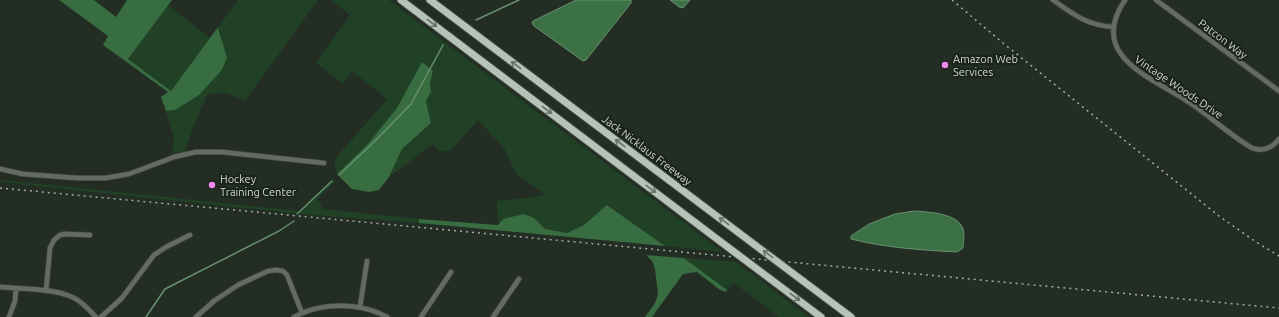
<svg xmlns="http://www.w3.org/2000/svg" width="1279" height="317" viewBox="0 0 1279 317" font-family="Ubuntu,sans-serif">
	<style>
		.green { fill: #214126 }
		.forest { fill: #376d40 }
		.water { fill: #3b7144; stroke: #68906f }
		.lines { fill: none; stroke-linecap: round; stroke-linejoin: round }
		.stream { stroke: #68906f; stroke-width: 1.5 }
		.minor-casing { stroke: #3f4840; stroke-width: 6 }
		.highway-casing { stroke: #3f4840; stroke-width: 9 }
		.minor { stroke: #656a65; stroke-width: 4.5 }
		.highway { stroke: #b6c3b7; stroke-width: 7 }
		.rail { stroke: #a2aaa3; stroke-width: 1.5; stroke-dasharray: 2 4; stroke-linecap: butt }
		.highway-bridge-casing { stroke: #3f4840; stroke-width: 9; stroke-linecap: butt }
		.highway-bridge { stroke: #b6c3b7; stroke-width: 7 }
		.oneway { stroke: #687368 }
		.poi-dot { fill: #f389f1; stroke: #19231a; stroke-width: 1.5 }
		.labels { text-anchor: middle; stroke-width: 4; stroke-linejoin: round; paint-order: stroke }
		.street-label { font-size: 11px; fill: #d1d8d2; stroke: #19231a }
		.poi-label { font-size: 11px; fill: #d1d8d2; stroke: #19231a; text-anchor: start }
	</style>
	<rect width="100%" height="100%" fill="#232d24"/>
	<path class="green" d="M238 0H318L245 101 227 93 208 94 194 124 185 151 172 154 174 138 166 111 175 110 183 105 222 44 221 33 218 27Z
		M331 0H389L723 252 665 246 608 205 584 225 567 233 545 229 534 218 498 225 497 201 542 196 544 193 517 175 504 148 478 120 451 150 440 152 433 144 389 177 402 149 431 123 426 101 431 92 430 83 433 71 422 63 397 108 367 145 337 174 334 160 387 99 352 71 343 84 316 63 350 15Z
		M168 5 210 38 171 91 128 59Z
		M333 179 335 181 317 199 323 209 419 219V223L311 215 0 182V180L299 211Z
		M684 258 736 262 809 317H779L734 283 727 290Z"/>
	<path class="forest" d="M59 0H94L116 17 127 0H172L128 59 171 91 218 27 227 58 221 71 199 95 175 110 166 111 161 97 168 92 103 45 108 36Z
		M422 62 433 71 430 83 431 92 426 101 431 123 402 149 389 177 379 190 369 192 352 189 337 174 367 145 397 108Z
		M607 205 665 246 419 223V219L498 225 503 219 524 214 534 218 545 229 567 233 584 225Z
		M646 255 684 258 727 290 726 292 720 290 697 272 683 274 652 317H645L655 303 658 294 655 269 652 261Z"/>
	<path class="water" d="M576 0H631V3L586 60 583 61 534 26 532 23 533 21Z
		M670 0H690L683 8 679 7Z
		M914 211C928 212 958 213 963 229 965 234 963 242 963 248L957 252C922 250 886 248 851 239V236L869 224 895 214Z"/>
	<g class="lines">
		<path class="stream" d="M476 20 519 0
			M339 175 376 140 411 104 443 45
			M297 214 332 181
			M146 317 165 289 279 231 294 221"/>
		<defs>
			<path id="minor" d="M1053 0C1074 15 1087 25 1113 27
				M1125 0C1086 57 1154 78 1190 103 1211 117 1230 135 1252 148 1264 152 1272 148 1279 139
				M1156 0 1279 91
				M0 169 23 174 77 178H106L129 174 174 157 196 152H222L324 163
				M0 287C21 289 54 288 72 297 82 301 89 310 96 317
				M46 291 50 248 54 240 60 235 65 234 90 235
				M360 307 367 261
				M9 317 15 301 16 289
				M101 317 122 298 154 255 166 247 190 235
				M196 317 214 301 238 285 268 271 276 270 283 271 287 275 302 313
				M294 317C321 302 360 302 387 317
				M421 317 451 272
				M493 317 519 279"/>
			<path id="highway" d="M401 0 721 242
				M430 0 755 245
				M769 278 821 317
				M803 281 851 317"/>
		</defs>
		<use href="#minor" class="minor-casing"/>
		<use href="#highway" class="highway-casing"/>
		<use href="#minor" class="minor"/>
		<use href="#highway" class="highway"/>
		<path class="rail" d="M952 0 1003 43 1219 216 1256 242 1279 256
			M0 188 1279 308"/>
		<defs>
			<path id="highway-bridge" d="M721 242 769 278
				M755 245 803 281"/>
		</defs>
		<use href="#highway-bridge" class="highway-bridge-casing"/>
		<use href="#highway-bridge" class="highway-bridge"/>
	</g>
	<defs><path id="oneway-shaft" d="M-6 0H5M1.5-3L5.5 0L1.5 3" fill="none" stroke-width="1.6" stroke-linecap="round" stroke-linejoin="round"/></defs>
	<g class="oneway">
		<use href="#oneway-shaft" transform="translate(432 23) rotate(37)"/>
		<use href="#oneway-shaft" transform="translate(516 65) rotate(-143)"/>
		<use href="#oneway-shaft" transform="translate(547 110) rotate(37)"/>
		<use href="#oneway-shaft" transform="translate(620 143) rotate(-143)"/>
		<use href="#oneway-shaft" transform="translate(651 189) rotate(37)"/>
		<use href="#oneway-shaft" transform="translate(724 221) rotate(-143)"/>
		<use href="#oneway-shaft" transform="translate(768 254) rotate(-143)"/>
		<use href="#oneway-shaft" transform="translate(795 297) rotate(37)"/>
	</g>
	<g class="poi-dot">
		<circle cx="945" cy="65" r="4"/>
		<circle cx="212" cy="185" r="4"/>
	</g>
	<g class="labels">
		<g class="street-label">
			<text transform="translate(1223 39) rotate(37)" y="4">Patcon Way</text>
			<text transform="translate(1179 87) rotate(34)" y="4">Vintage Woods Drive</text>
			<text transform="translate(647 150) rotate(37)" y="4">Jack Nicklaus Freeway</text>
		</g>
		<g class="poi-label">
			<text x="953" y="63">Amazon Web<tspan x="953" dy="13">Services</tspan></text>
			<text x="220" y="183">Hockey<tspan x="220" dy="13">Training Center</tspan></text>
		</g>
	</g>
</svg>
